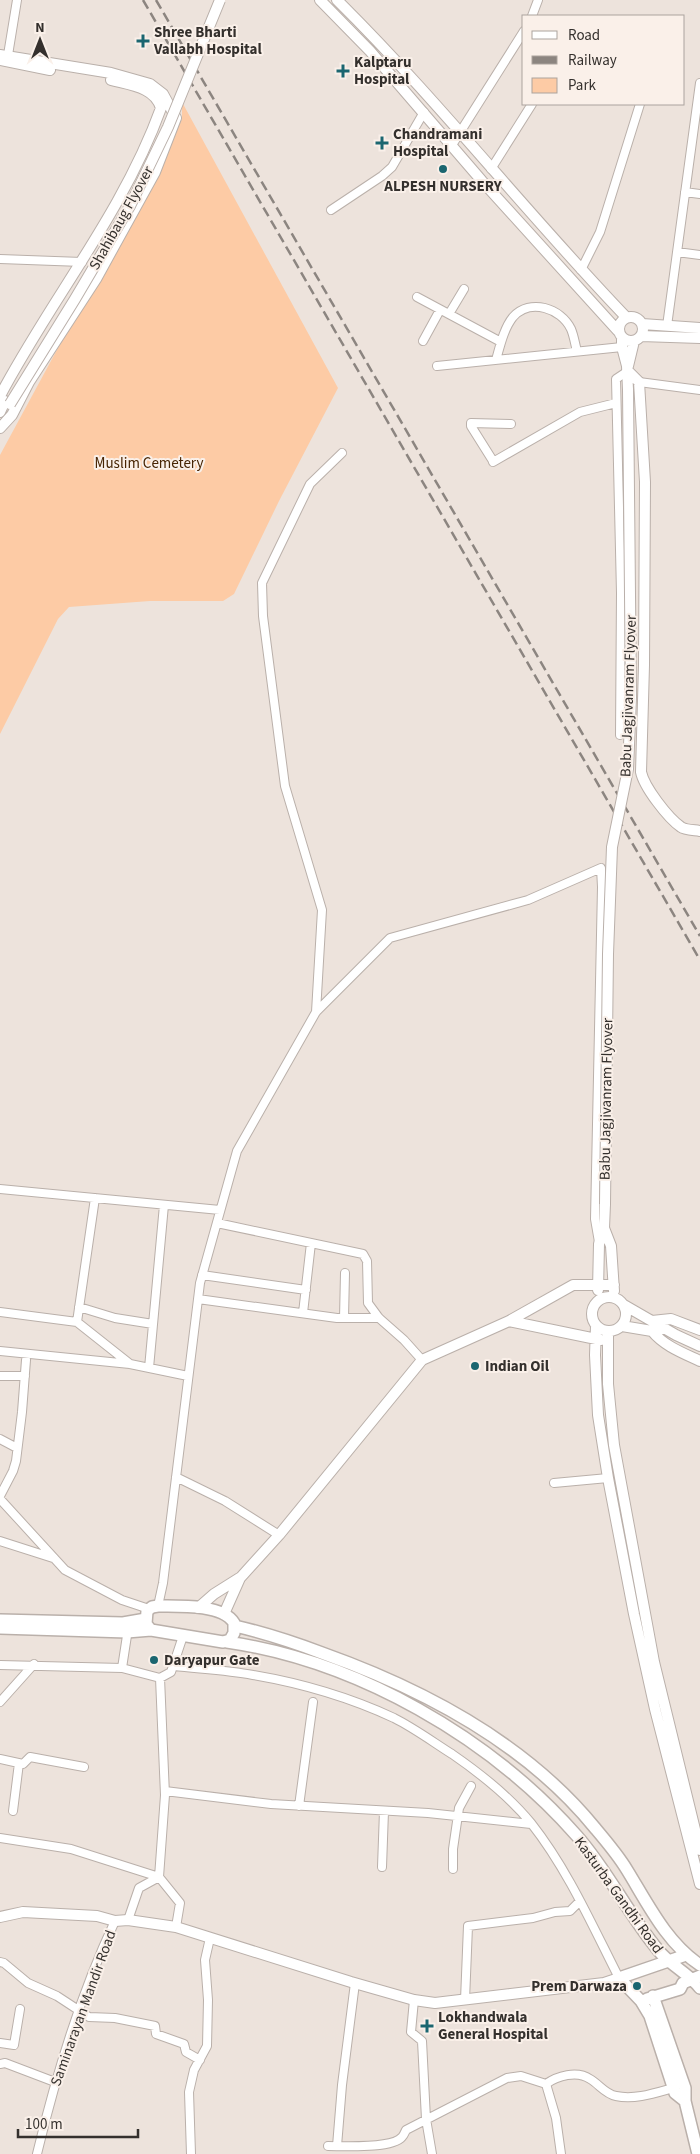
<svg xmlns="http://www.w3.org/2000/svg" width="700" height="2154" viewBox="0 0 700 2154" font-family="'Source Sans 3',sans-serif">
	<style>
		.green { fill: #fdcba5 }
		.lines { fill: none; stroke-linecap: round; stroke-linejoin: round }
		.street-casing { stroke: #bab0aa; stroke-width: 10 }
		.secondary-casing { stroke: #bab0aa; stroke-width: 12 }
		.primary-casing { stroke: #bab0aa; stroke-width: 14 }
		.street { stroke: #fff; stroke-width: 8 }
		.secondary { stroke: #fff; stroke-width: 10 }
		.primary { stroke: #fff; stroke-width: 11 }
		.rail { stroke: #8c8580; stroke-width: 2.5; stroke-dasharray: 10 5; stroke-linecap: butt }
		.secondary-bridge-casing { stroke: #bab0aa; stroke-width: 12; stroke-linecap: butt }
		.secondary-bridge { stroke: #fff; stroke-width: 10 }
		.poi-dot { fill: #1b6670; stroke: #faf0e9; stroke-width: 2 }
		.labels { text-anchor: middle; stroke-width: 4; stroke-linejoin: round; paint-order: stroke }
		.poi-label { font-size: 15px; font-weight: bold; fill: #34302d; stroke: #faf0e9; text-anchor: start }
		.street-label { font-size: 15px; fill: #34302d; stroke: #faf0e9 }
		.park-label { font-size: 15px; fill: #472403; stroke: #faf0e9 }
	</style>
	<rect width="100%" height="100%" fill="#ede3dc"/>
	<path class="green" d="M182 102 338 388 279 501 234 594 223 601H150L69 607 58 619 0 734V455L182 119Z"/>
	<g class="lines">
		<defs>
			<path id="street" d="M532 16 538 0
				M8 55 17 0
				M452 145 524 31
				M491 169 532 104
				M685 192 700 194
				M331 210 382 176 392 167 424 112
				M677 252 700 255
				M0 259 82 262
				M581 270 600 232 640 104
				M417 297 501 342
				M449 314 464 289
				M667 326 700 83
				M423 341 440 310
				M496 360C500 346 504 328 513 317 530 298 561 308 571 329 574 336 575 344 577 351
				M437 366 622 347
				M639 382 700 390
				M493 461 471 426V423L511 424
				M493 462 580 412 616 403
				M620 735 621 593 616 379 628 371
				M316 1012 322 910 285 786 263 616 262 583 310 484 342 453
				M0 1189 220 1210
				M217 1223 363 1254 367 1261 368 1303 379 1318 404 1340 422 1360
				M202 1275 306 1290
				M198 1299 337 1318H379
				M79 1307 115 1318 153 1324
				M0 1312 77 1322 130 1364
				M303 1313 311 1243
				M344 1318 345 1273
				M77 1322 95 1198
				M0 1351 130 1364 188 1376
				M149 1368 164 1205
				M0 1376H25
				M0 1439 17 1448
				M176 1477 225 1501 279 1535
				M554 1483 608 1478
				M0 1496 13 1471 16 1461 22 1412 26 1360
				M0 1499 65 1570 122 1600 149 1609
				M0 1541 53 1558
				M158 1606 163 1583 200 1283 237 1151 316 1012 390 938 528 900 601 868 602 887 595 1219 599 1242
				M128 1629 122 1668 160 1678 171 1672 183 1636
				M0 1665 122 1668
				M174 1666C201 1669 227 1670 253 1675 300 1683 351 1698 394 1718 414 1728 433 1742 452 1754 481 1774 509 1796 531 1823 568 1870 592 1925 619 1978
				M0 1702 34 1664
				M0 1759 23 1764 30 1757 84 1767
				M165 1791 271 1804 428 1813 531 1824
				M299 1806 313 1702
				M13 1811 19 1763
				M0 1838 71 1849 159 1877 180 1903 176 1927
				M382 1867 384 1811
				M453 1869V1849L459 1808 471 1786
				M159 1877 165 1795 160 1678
				M128 1920 139 1888 159 1877
				M0 1962 4 1963 28 1983 57 1996 89 2017 115 2018 155 2026 156 2034 184 2044 186 2052 200 2060
				M414 2000 411 2032 422 2041 426 2119 432 2154
				M465 2000 468 1926 533 1918 555 1912 570 1911 580 1901
				M0 2043 14 2045 20 2009
				M0 2064 5 2063 55 2082
				M546 2084C557 2076 577 2070 590 2079 599 2084 605 2094 616 2096 635 2100 655 2093 673 2088
				M546 2084 556 2118 561 2154
				M328 2146C344 2146 392 2149 402 2137 404 2135 405 2132 406 2130L507 2078 521 2076 546 2084
				M337 2146 342 2085 355 1983
				M37 2154C56 2075 80 1995 115 1921
				M191 2154 189 2092 194 2070 207 2046 208 2000 205 1960 210 1938"/>
			<path id="secondary" d="M320 0 370 51 482 181 618 331
				M337 0C439 101 527 214 626 317
				M0 55 111 73 150 84 163 94 176 118 155 172 96 279 29 382 12 415 0 428
				M0 60 50 70
				M619 329a12 12 0 1 1 24 0a12 12 0 1 1-24 0Z
				M642 324 700 328
				M641 336 700 338
				M622 338V347L627 366 628 390
				M628 366 634 341
				M628 371 639 382 645 482 644 665 641 772C644 787 668 818 681 827 685 830 694 830 700 831
				M0 396C51 299 123 213 161 108 155 87 130 85 111 80
				M0 412 5 401
				M604 1228 611 1246 614 1291
				M598 1290 599 1244 604 1228 605 1204
				M592 1314a17 17 0 1 1 34 0a17 17 0 1 1-34 0Z
				M624 1305 676 1335 700 1346
				M509 1321 601 1340
				M652 1321 671 1319 700 1330
				M596 1326 595 1355 598 1415 608 1478 634 1614 655 1709 700 1884
				M622 1326 658 1332
				M608 1331V1384L614 1445 654 1662 700 1850
				M652 1331C664 1346 683 1353 700 1361
				M198 1608 214 1594 241 1577 279 1535 422 1360 509 1321 573 1285H614
				M224 1614 240 1578
				M0 1917 23 1912 97 1916 115 1921 128 1920 176 1927 351 1982 414 2000 435 2003 604 1983 619 1978"/>
			<path id="primary" d="M158 1606C178 1606 223 1604 234 1623V1633L230 1640 223 1642 151 1630 146 1624 147 1611 152 1607Z
				M0 1620 123 1623 146 1619
				M235 1626C265 1633 293 1642 322 1653 423 1689 526 1743 595 1828 606 1841 618 1855 627 1870 648 1904 666 1942 700 1965
				M0 1628 127 1632 151 1630
				M227 1642C357 1661 490 1737 577 1836 608 1871 628 1914 658 1950 670 1965 688 1973 700 1988
				M653 1996 685 2088V2101L698 2154
				M647 1999 680 1989 683 1983 700 1976
				M685 2101 675 2093 650 2016 641 2001 619 1978 686 1955"/>
		</defs>
		<use href="#street" class="street-casing"/>
		<use href="#secondary" class="secondary-casing"/>
		<use href="#primary" class="primary-casing"/>
		<use href="#street" class="street"/>
		<use href="#secondary" class="secondary"/>
		<use href="#primary" class="primary"/>
		<path class="rail" d="M143 0 700 960
			M156 0 700 936"/>
		<defs>
			<path id="secondary-bridge" d="M10 404 75 299 130 206 168 127 220 0
				M605 1204 608 954 612 847 628 769 631 697 628 390"/>
		</defs>
		<use href="#secondary-bridge" class="secondary-bridge-casing"/>
		<use href="#secondary-bridge" class="secondary-bridge"/>
	</g>
	<g class="poi-dot">
		<path d="M140.5 33.5h5v5h5v5h-5v5h-5v-5h-5v-5h5z"/>
		<path d="M340.5 63.5h5v5h5v5h-5v5h-5v-5h-5v-5h5z"/>
		<path d="M379.5 135.5h5v5h5v5h-5v5h-5v-5h-5v-5h5z"/>
		<circle cx="443" cy="169" r="5"/>
		<circle cx="475" cy="1366" r="5"/>
		<circle cx="154" cy="1660" r="5"/>
		<circle cx="637" cy="1986" r="5"/>
		<path d="M424.5 2018.5h5v5h5v5h-5v5h-5v-5h-5v-5h5z"/>
	</g>
	<g class="labels">
		<g class="poi-label">
			<text x="154" y="37">Shree Bharti<tspan x="154" dy="17">Vallabh Hospital</tspan></text>
			<text x="354" y="67">Kalptaru<tspan x="354" dy="17">Hospital</tspan></text>
			<text x="393" y="139">Chandramani<tspan x="393" dy="17">Hospital</tspan></text>
			<text x="443" y="191" text-anchor="middle">ALPESH NURSERY</text>
			<text x="485" y="1371">Indian Oil</text>
			<text x="164" y="1665">Daryapur Gate</text>
			<text x="627" y="1991" text-anchor="end">Prem Darwaza</text>
			<text x="438" y="2022">Lokhandwala<tspan x="438" dy="17">General Hospital</tspan></text>
		</g>
		<g class="street-label">
			<text transform="translate(121 218) rotate(-61)" y="5">Shahibaug Flyover</text>
			<text transform="translate(628 696) rotate(-88)" y="5">Babu Jagjivanram Flyover</text>
			<text transform="translate(606 1099) rotate(-89)" y="5">Babu Jagjivanram Flyover</text>
			<text transform="translate(619 1895) rotate(54)" y="5">Kasturba Gandhi Road</text>
			<text transform="translate(83 2008) rotate(-70)" y="5">Saminarayan Mandir Road</text>
		</g>
		<g class="park-label">
			<text x="149" y="468">Muslim Cemetery</text>
		</g>
	</g>
	<rect x="522" y="15" width="162" height="90" fill="#faf0e9" stroke="#aba39e"/>
	<rect x="532" y="31" width="25" height="8" fill="#ffffff" stroke="#aba39e"/>
	<text x="568" y="40" font-size="15" fill="#34302d">Road</text>
	<rect x="532" y="56" width="25" height="8" fill="#8c8580" stroke="#aba39e"/>
	<text x="568" y="65" font-size="15" fill="#34302d">Railway</text>
	<rect x="532" y="78" width="25" height="15" fill="#fdcba5" stroke="#aba39e"/>
	<text x="568" y="90" font-size="15" fill="#34302d">Park</text>
	<g transform="translate(40 40)" stroke="#faf0e9" stroke-width="4" paint-order="stroke">
	<path d="M0-4L9 19L0 12L-9 19Z" fill="#34302d"/>
	<text y="-8" font-size="14" font-weight="bold" text-anchor="middle" fill="#34302d">N</text>
	</g>
	<path d="M18 2129v8h120v-8" fill="none" stroke="#34302d" stroke-width="2.5"/>
	<text x="25" y="2129" font-size="15" fill="#34302d" stroke="#faf0e9" stroke-width="4" paint-order="stroke">100 m</text>
</svg>
